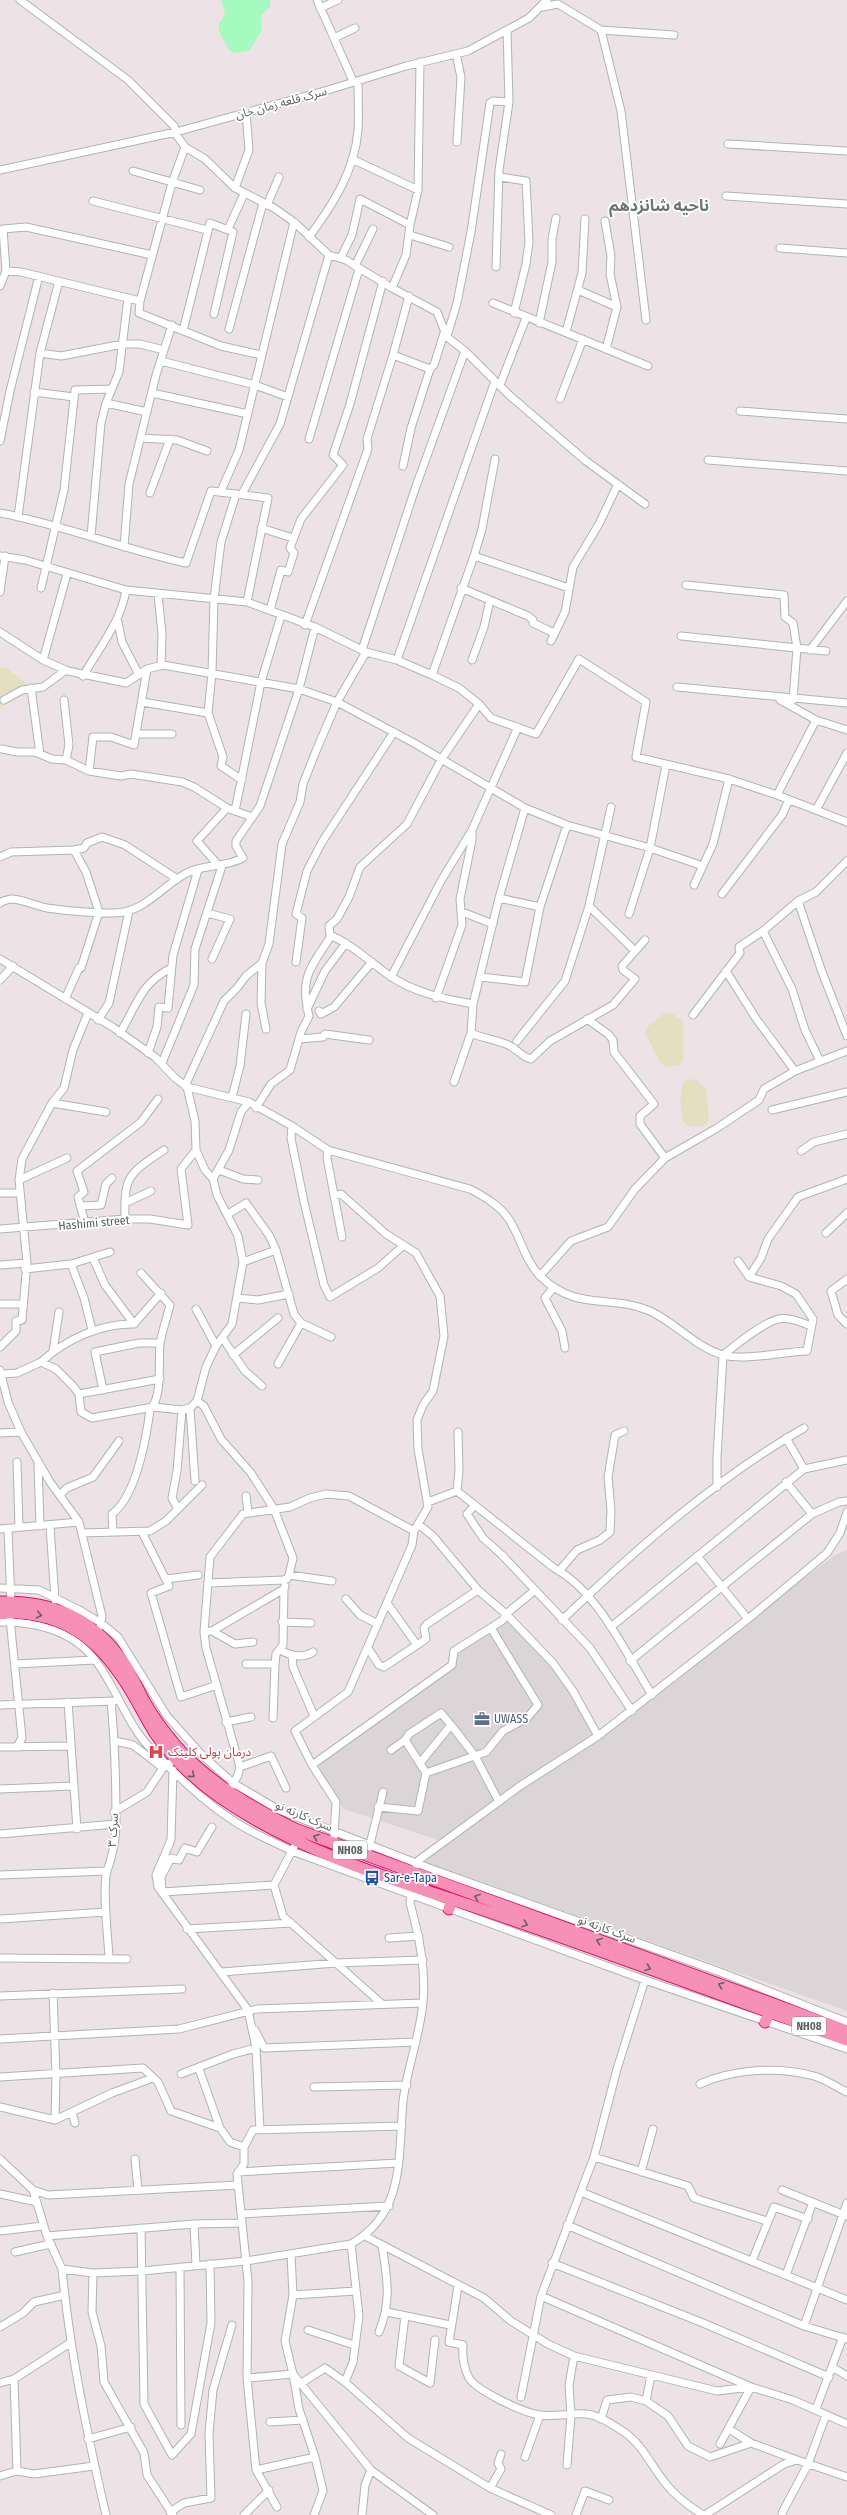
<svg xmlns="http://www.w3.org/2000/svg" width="847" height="2515" viewBox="0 0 847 2515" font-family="'Fira Sans Condensed','Noto Sans Arabic',sans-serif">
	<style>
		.industrial { fill: #dcd5d7 }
		.green { fill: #e4dfc0 }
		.water { fill: #a5fac0 }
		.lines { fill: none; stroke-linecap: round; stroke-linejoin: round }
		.minor-casing { stroke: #aeb5b2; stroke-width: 9 }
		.highway-casing { stroke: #e40c6a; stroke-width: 13 }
		.minor { stroke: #fff; stroke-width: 7 }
		.highway { stroke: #f790b7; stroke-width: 11 }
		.oneway { stroke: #636562 }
		.labels { text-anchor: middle; stroke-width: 3.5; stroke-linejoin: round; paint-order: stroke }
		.shield { fill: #fff; stroke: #8c928e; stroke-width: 1 }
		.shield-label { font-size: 11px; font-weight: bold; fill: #5b635e }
		.street-label { font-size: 12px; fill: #5b635e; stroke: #fff }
		.service-label { font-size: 12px; fill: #4e5e75; stroke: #fff; text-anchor: start }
		.health-label { font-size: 12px; fill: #be3a42; stroke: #fff; text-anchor: start }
		.transit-label { font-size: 12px; fill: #164399; stroke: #fff; text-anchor: start }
		.district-label { font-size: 16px; font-weight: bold; fill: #6c756f; stroke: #fff }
	</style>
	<rect width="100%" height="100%" fill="#ede3e6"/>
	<path class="industrial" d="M847 1550V2011L419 1860 441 1841 344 1809 319 1771 321 1761 452 1665 454 1651 508 1621 555 1671 576 1703 593 1735 835 1555Z"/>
	<path class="green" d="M0 668H7L29 686 0 708Z
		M665 1013 673 1014 683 1021V1061L678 1066 666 1067 660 1062 645 1033 648 1026Z
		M688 1079 696 1080 706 1088 709 1120 704 1126H688L683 1121 680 1101 683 1082Z"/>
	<path class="water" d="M221 0H270V7L261 15 262 30 250 50 234 53 228 49 219 31V24L225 14Z"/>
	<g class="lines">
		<defs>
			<path id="minor" d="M20 0 128 80 174 126 178 137 185 147 205 159 235 188 274 208 294 222 329 255 346 260 392 288 437 312 447 337 465 351 509 395 586 461 645 504
				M317 0 353 81
				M542 7 558 4 601 30 674 35
				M320 8 338 0
				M601 30 621 111 646 320
				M334 38 355 28
				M456 54 461 77 457 142
				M728 144 847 151
				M352 159 418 190
				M0 170 176 132 328 90 406 66 468 51 529 18 547 0
				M133 171 200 190
				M500 177 526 181 529 242 526 264 514 313
				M235 188 249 150 246 112
				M726 196 847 204
				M93 201 207 230
				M267 205 279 177
				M605 221 611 256 610 274 617 307
				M228 229 244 194
				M410 235 449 247
				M309 237C332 206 355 171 358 130 359 114 358 97 358 81
				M780 248 847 253
				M341 257 352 235 360 199 410 225
				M355 266 373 229
				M496 267 499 170 509 102 507 30
				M6 271 21 272 140 301 172 183 185 147
				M0 286 6 271 3 229 26 227 152 255
				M392 288 406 255 410 225 418 190 420 62
				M578 290 617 307 606 349
				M140 301 139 313 221 346 261 355
				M493 303 648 366
				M539 323 552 262V239L556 218
				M229 329 263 203
				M183 331 210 223 233 232 214 314
				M566 332 582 273 585 219
				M447 336 457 303 471 232 490 103 493 101 509 102
				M40 353 61 356 123 344H140L164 350
				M393 355 430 369 434 365 445 330
				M161 361 255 385 288 397
				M500 385 526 318
				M34 392 74 397
				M152 393 248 414
				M560 399 583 339
				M106 403 147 412
				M740 411 847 419
				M141 438 177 440 207 451
				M309 439 359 269
				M0 441 10 391 39 276
				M708 460 847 471
				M403 466 411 428 430 369
				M221 491 239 450 294 222
				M150 493 170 439
				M242 494 280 424 329 255
				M0 513C63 525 123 549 186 563L211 491 268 498 247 602
				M18 517 40 353 59 281
				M261 528 293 538
				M91 536 101 423 106 403 119 372 128 298
				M124 547 129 484 156 375 172 325
				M0 556 25 560 126 590 247 602 315 627 366 652 397 660 432 675 459 688 479 704 491 718 536 734 579 659 646 702 636 757 729 779 777 795 847 822
				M474 556 569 588
				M686 585 784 595 785 617 793 623 797 648 793 700
				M41 588 64 490 75 390 111 389
				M461 588 528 616 533 620V623L554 633
				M0 592 5 556
				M158 594 162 634 161 666
				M270 610 281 570 288 572 294 553 290 548 301 519 343 465 333 455 350 404 383 281
				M118 622 122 642 139 675
				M305 625 368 449 367 439 393 355 409 296
				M0 632 43 660 68 671 126 683 147 669 163 665 299 689 337 702 414 743 525 808 567 825 650 848 700 865
				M681 636 826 651
				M551 641 565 612 573 567 599 524 618 484
				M362 650 415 489 465 351
				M810 650 847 601
				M43 660 67 574
				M397 660 495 381
				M472 660 484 627 490 600
				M432 675 474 556 482 529 495 459
				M83 676C99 648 121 622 126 590
				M677 687 847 703
				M31 688 40 754
				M4 700 22 690 43 687 66 670
				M64 700 69 745 66 760
				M780 700 816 720 847 730
				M142 702 208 713 223 757 221 766 242 780
				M208 713 212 673 214 599 221 542 236 494
				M136 734H172
				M2 749 17 752H35L52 759 66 760 89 771 121 776 131 774 182 782 194 787 227 808 252 817
				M89 771 93 737H111L134 745 147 669
				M777 795 816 720
				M816 810 847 753
				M235 811 261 682 281 616
				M0 857 11 852 74 850 84 848 87 843 102 837 125 845 177 879
				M219 866 197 841 227 808
				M694 885 713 844 729 779
				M722 894 782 815 789 800
				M499 898 540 907
				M798 901 822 972 847 1036
				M0 903C4 900 6 900 11 899 23 899 35 906 47 908 68 911 93 913 114 913 144 913 161 887 185 874 201 864 224 868 243 858L236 846V841L260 806 299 689 315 627
				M589 906 635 951
				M462 912 493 924
				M207 913 230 919 212 959
				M629 914 650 848 666 765
				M763 931 792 989 805 1030 820 1061
				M0 959 114 1028 155 1057 175 1078 187 1087 249 1102 292 1126 328 1150 470 1189C485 1197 501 1206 510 1221 521 1239 525 1260 540 1276 576 1312 611 1294 650 1311 676 1323 695 1347 723 1355 745 1361 782 1352 807 1351L813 1319 796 1294 781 1286 749 1277 738 1261
				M296 962 302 918 296 914 307 871 322 842 394 732
				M726 971 757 1020 795 1071
				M391 977 441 881 472 830 518 727
				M480 977 525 982 540 907 567 825
				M0 980 13 966
				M436 998 462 925 460 899 472 840V830
				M65 999 79 968H81L99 912 86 872 74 850
				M473 1004C445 999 415 993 390 976 370 962 353 945 330 935L329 926 337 919 349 897 360 867 407 824 441 760 479 704
				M307 1009 325 971 346 943
				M319 1011 321 1014 334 1007 372 962
				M693 1015 740 953 739 947 763 931 798 901 816 892 847 861
				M587 1019 608 1034 613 1040 614 1052 654 1104 640 1116V1124L665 1158
				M98 1020 109 1003 129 911
				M266 1029 261 1003 262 963 269 944 282 844 300 802 303 784 316 751 337 702 366 652
				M120 1033C137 1005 140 984 171 968
				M471 1033C483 1039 498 1039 510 1046 518 1050 522 1057 531 1059L550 1041 613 1005 635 979 623 970 622 966 645 940
				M299 1039 323 1037 325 1034 369 1040
				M517 1041 565 981 589 906 611 807
				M148 1053 157 1027 159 1007 168 1008 173 955 198 870
				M162 1063 194 985 195 949 222 866
				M454 1082 471 1033 473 1004 499 898 525 808
				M185 1086 224 1001 237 988 246 976 262 963
				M232 1097 240 1066 246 1014
				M52 1103 106 1112
				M256 1108 271 1084 290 1070 301 1032 309 1016C299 977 311 967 331 936
				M772 1110 847 1092
				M292 1126 291 1138 304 1202 324 1285 330 1297 378 1268 404 1245
				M328 1150 327 1158 342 1237
				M801 1151 814 1142 847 1134
				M219 1170 243 1179 258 1180
				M213 1179 229 1150 241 1112 249 1102
				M19 1180 67 1158
				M0 1193H19
				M125 1203 151 1191
				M80 1206 101 1205 106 1184 112 1178
				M228 1214 246 1203 269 1235 276 1250 294 1314 301 1323 331 1337
				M125 1219C124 1176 128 1174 164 1150
				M85 1223 78 1197 84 1192 77 1171 141 1122 158 1099
				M0 1229 125 1219H150L188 1225 181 1169 196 1150
				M826 1233 847 1213
				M93 1258 105 1285 134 1324
				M243 1262 276 1250
				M71 1264 84 1298 92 1330
				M0 1265 27 1263
				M25 1269 71 1264 110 1252
				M540 1276 571 1241 608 1227 635 1189 665 1158 717 1128 759 1100 764 1089 795 1071 847 1051
				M749 1277 761 1258 768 1239 798 1197 847 1179
				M847 1279 831 1291 838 1315 847 1324
				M554 1287 545 1298 562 1331 565 1348
				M237 1298 258 1300 289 1294
				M0 1304H23
				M196 1309 216 1346
				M134 1324 161 1293
				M223 1339 245 1371 262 1386
				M0 1347 16 1331V1321L22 1320 27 1263 19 1180 22 1159 52 1103 64 1088 73 1050 88 1013
				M53 1351 59 1312
				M233 1355 278 1318
				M41 1362C65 1340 101 1323 134 1324
				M278 1364 301 1323
				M0 1370 8 1402 21 1432 50 1482 79 1522 102 1616 100 1626
				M2 1374 17 1373 41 1362 56 1369 73 1386 79 1394 81 1412 92 1418 153 1407 182 1410 190 1408 197 1401 206 1367 216 1346 232 1324 243 1262 238 1236 217 1195 213 1179 205 1170 196 1150 195 1121 187 1087
				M103 1390 95 1352 139 1343H160
				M79 1394 160 1379
				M197 1401 204 1406 221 1439 251 1473 274 1509 293 1558 289 1575
				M190 1408 195 1481
				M0 1433 21 1432
				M786 1438 804 1469
				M17 1462 19 1527
				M38 1464 40 1526
				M786 1482 812 1514
				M717 1487V1457L723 1355C737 1344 761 1324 778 1319 789 1317 801 1322 811 1326
				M457 1491 459 1470 458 1432
				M60 1495 67 1488 93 1477 119 1441
				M246 1496 248 1512
				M428 1502 457 1491 554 1568C598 1591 626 1654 652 1695
				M475 1505 467 1514 483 1538 502 1555 590 1648 632 1711
				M178 1509 172 1498 177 1471 182 1410
				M418 1524 433 1536 478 1590 506 1614 553 1663 573 1691 598 1736
				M50 1526 55 1600
				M0 1529 79 1522
				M8 1529 11 1602
				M113 1532 112 1514C136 1496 146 1439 150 1410 163 1396 158 1363 160 1344 162 1331 167 1318 170 1305L141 1273
				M142 1532 169 1586 151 1593 181 1697 217 1685
				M82 1533 150 1531 166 1521 202 1485
				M697 1556 748 1619
				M559 1571 577 1550 600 1540 610 1532 611 1510 608 1477 615 1435 624 1431
				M166 1579 198 1575
				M209 1583 283 1580 287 1579 289 1575 332 1581
				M0 1588 39 1590 81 1611 101 1623 118 1637 167 1716 201 1754 233 1783 279 1810 429 1868 720 1972 847 2022
				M346 1599 360 1615 378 1624
				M387 1603 417 1645
				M10 1619 22 1738 17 1747
				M562 1620C636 1549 715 1479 804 1428
				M0 1622C35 1621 73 1631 95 1660 117 1688 126 1724 152 1750 177 1776 206 1804 237 1823 254 1834 274 1842 292 1851L645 1980 847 2049
				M282 1622 311 1623
				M611 1627 804 1469 847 1460
				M212 1631 235 1644 253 1642
				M204 1632 212 1631 284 1589 285 1586
				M368 1648 379 1665 384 1667 426 1639 424 1628 427 1624 478 1590
				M280 1650C291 1656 302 1659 313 1652
				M292 1655 293 1667 314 1716
				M630 1661 812 1514 839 1502 847 1501
				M15 1664 95 1660
				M246 1664H275
				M68 1702 77 1829
				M0 1705 114 1701
				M273 1718 275 1664 276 1654 283 1645 284 1589
				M226 1722 251 1717
				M451 1725 475 1756 499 1802
				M405 1740 409 1734 441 1713 451 1725 420 1763
				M115 1741 133 1745 163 1768
				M0 1747 71 1746
				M391 1750 405 1740 426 1773
				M312 1765 452 1665 454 1651 503 1620 506 1614 534 1591
				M240 1767 271 1756 286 1788
				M173 1770 171 1840 156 1875 158 1887 248 2010 256 2048 260 2130
				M232 1786 238 1775 240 1767 206 1648 204 1632 210 1557 243 1514 290 1507 310 1498 326 1494 349 1496 414 1531
				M0 1789 74 1786
				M378 1807 418 1811 426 1773 486 1752 503 1731 527 1718 538 1705 491 1628
				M114 1812 147 1792 163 1768 170 1763
				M212 1827 197 1852 185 1848 179 1860 171 1858 161 1877 162 1892 274 1885
				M0 1834 116 1824
				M334 1836 336 1802 312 1765 295 1731 348 1692 412 1545 414 1531 428 1507 418 1449 417 1420 423 1405 433 1391 444 1336 440 1296 416 1253 386 1234 341 1194 334 1196
				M294 1847 274 1885 283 1916 381 2003
				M369 1848 383 1792
				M416 1866 419 1860 520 1786 598 1736 748 1619 827 1553 840 1533 847 1512
				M0 1875 107 1871
				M0 1919 106 1912
				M187 1929 291 1923
				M389 1938 419 1936
				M109 1957C108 1938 102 1888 107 1871 112 1857 116 1840 116 1824 116 1783 115 1742 111 1701
				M0 1958 127 1959
				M222 1972 336 1963 423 1960
				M53 1993 56 2075 55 2120
				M0 1996 182 1989
				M255 2030 264 2048 416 2042
				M0 2039 179 2029 257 2009 423 2003
				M199 2069 220 2128
				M181 2074 233 2054 256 2048
				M0 2077 143 2068 158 2082 171 2111 220 2128 230 2142 244 2147
				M700 2084C733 2069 779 2066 814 2076 825 2079 836 2087 847 2092
				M314 2087 407 2085
				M0 2107 55 2120 112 2093 153 2078
				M72 2113 75 2123
				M594 2157 688 2186 694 2198 767 2221
				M0 2159 33 2190 47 2236 62 2269 93 2273 142 2271 246 2261 351 2244C406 2213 398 2155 403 2101 407 2068 420 2036 423 2002 426 1968 419 1936 410 1903L411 1896
				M135 2159 138 2190
				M238 2172 398 2163
				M641 2172 653 2129
				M33 2190 48 2195 238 2185
				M782 2190 847 2216
				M581 2192 847 2300
				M0 2194 37 2202
				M241 2214 389 2206
				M194 2224 196 2265
				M567 2225 804 2326 847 2339
				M141 2228 144 2404 172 2455 191 2434 211 2323 210 2264
				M0 2231 43 2226
				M47 2236 194 2224 241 2223
				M365 2236 484 2298 511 2321 548 2344 574 2356 717 2391 751 2387 793 2400 847 2424
				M15 2252 50 2244
				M291 2255 293 2295 285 2341 293 2374 371 2470 433 2515
				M752 2261 774 2207 808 2219
				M552 2263 703 2323 829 2377
				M180 2267 181 2425
				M62 2269C70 2353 87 2433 106 2515
				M93 2273 92 2312 101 2346 104 2382 144 2453 147 2475 173 2515
				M786 2275 813 2202
				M458 2286 449 2342 463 2345C462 2356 464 2368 469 2378 477 2391 524 2413 540 2415 555 2417 571 2413 586 2414 599 2415 613 2425 624 2432 643 2445 652 2467 666 2484 676 2497 689 2506 703 2515
				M293 2295 356 2291
				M541 2296 751 2387 720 2444
				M387 2312 450 2325
				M405 2316 399 2366 430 2383 435 2340
				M804 2326 847 2203
				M0 2327 23 2313 34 2302 65 2295
				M308 2330 354 2345
				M379 2332C392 2300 387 2278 382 2245
				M832 2367 847 2376
				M651 2375 646 2401 668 2416 688 2446 710 2457 751 2443
				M247 2378 293 2374 299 2409 315 2457 323 2491 314 2515
				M14 2379 17 2471
				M345 2382 353 2362 359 2316 351 2244
				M0 2383 14 2379 70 2343
				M300 2384 325 2368 345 2382 408 2438 490 2488 551 2515
				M521 2397 541 2296 594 2157 617 2069 645 1980
				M816 2409 843 2337
				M601 2419 607 2400 631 2397 646 2401
				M270 2422 303 2420
				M729 2429 751 2443 797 2460
				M88 2439 131 2427
				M525 2457 540 2415
				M567 2465 571 2415 569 2385 574 2356
				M256 2470 315 2457
				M0 2476 17 2471 34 2474 94 2466
				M490 2488 501 2469 498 2463 501 2454
				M277 2507 256 2470 247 2378 248 2281 237 2174 244 2164V2147L253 2130 402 2126
				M170 2512 184 2503 211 2498 209 2433 213 2390 232 2325
				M782 2513 808 2464 826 2415
				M244 2515 269 2490
				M362 2515 365 2485 371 2470
				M576 2515 585 2491 609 2500
				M705 2515 784 2464 797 2460 847 2477"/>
			<path id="highway" d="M0 1602C50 1601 88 1616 119 1656 130 1670 136 1686 144 1701 153 1717 164 1732 176 1746 209 1783 251 1807 295 1829L847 2031
				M0 1613C49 1610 89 1630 117 1670 132 1689 142 1712 155 1733 173 1759 195 1780 221 1798 306 1857 413 1885 510 1919 623 1958 734 2000 847 2040
				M449 1909 452 1899
				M765 2022 770 2012"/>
		</defs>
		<use href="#minor" class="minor-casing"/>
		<use href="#highway" class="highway-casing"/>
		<use href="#minor" class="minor"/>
		<use href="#highway" class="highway"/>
	</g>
	<defs><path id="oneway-chevron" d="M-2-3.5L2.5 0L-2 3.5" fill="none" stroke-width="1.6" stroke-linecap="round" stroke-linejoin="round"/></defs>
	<g class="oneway">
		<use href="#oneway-chevron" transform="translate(39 1615) rotate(13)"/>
		<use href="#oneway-chevron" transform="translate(192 1775) rotate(41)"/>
		<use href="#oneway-chevron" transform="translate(316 1837) rotate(-160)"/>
		<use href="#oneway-chevron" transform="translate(477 1897) rotate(-160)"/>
		<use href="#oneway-chevron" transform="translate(525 1924) rotate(19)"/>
		<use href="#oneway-chevron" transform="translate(599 1941) rotate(-160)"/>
		<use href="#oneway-chevron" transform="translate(648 1968) rotate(20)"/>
		<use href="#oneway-chevron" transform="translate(721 1985) rotate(-159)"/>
	</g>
	<defs>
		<symbol id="office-bare" viewBox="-9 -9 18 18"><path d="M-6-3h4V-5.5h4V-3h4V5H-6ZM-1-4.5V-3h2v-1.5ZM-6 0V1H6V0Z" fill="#5c6f8a" stroke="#fff" stroke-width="2.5" paint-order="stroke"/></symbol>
		<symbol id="hospital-bare" viewBox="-9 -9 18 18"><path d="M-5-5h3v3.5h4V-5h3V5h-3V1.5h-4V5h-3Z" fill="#e0444e" stroke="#fff" stroke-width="2.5" paint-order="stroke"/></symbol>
		<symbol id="bus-bare" viewBox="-9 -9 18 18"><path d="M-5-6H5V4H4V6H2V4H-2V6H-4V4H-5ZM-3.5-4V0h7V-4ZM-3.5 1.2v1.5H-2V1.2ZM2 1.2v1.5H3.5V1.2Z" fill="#1a4fb4" stroke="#fff" stroke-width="2.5" paint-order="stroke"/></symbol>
	</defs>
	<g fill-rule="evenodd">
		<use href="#office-bare" x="471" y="1708" width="22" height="22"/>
		<use href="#hospital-bare" x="145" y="1741" width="22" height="22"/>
		<use href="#bus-bare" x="361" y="1867" width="22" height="22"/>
	</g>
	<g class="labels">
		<g class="shield">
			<rect x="333" y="1841" width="34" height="18" rx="3"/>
			<rect x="792" y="2017" width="34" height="18" rx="3"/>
		</g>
		<g class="shield-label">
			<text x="350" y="1854">NH08</text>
			<text x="809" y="2030">NH08</text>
		</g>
		<g class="street-label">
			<text transform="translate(281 103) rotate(-15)" y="4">سرک قلعه زمان خان</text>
			<text transform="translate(94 1223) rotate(-5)" y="4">Hashimi street</text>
			<text transform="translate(304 1816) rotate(23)" y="4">سرک کارته نو</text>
			<text transform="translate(113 1830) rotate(-87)" y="4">سرک ۳</text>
			<text transform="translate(607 1929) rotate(20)" y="4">سرک کارته نو</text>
		</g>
		<g class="service-label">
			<text x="494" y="1723">UWASS</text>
		</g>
		<g class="health-label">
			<text x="168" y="1756">درمان پولی کلینک</text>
		</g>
		<g class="transit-label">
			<text x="384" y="1882">Sar-e-Tapa</text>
		</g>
		<g class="district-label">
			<text x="659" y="211">ناحیه شانزدهم</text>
		</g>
	</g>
</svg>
